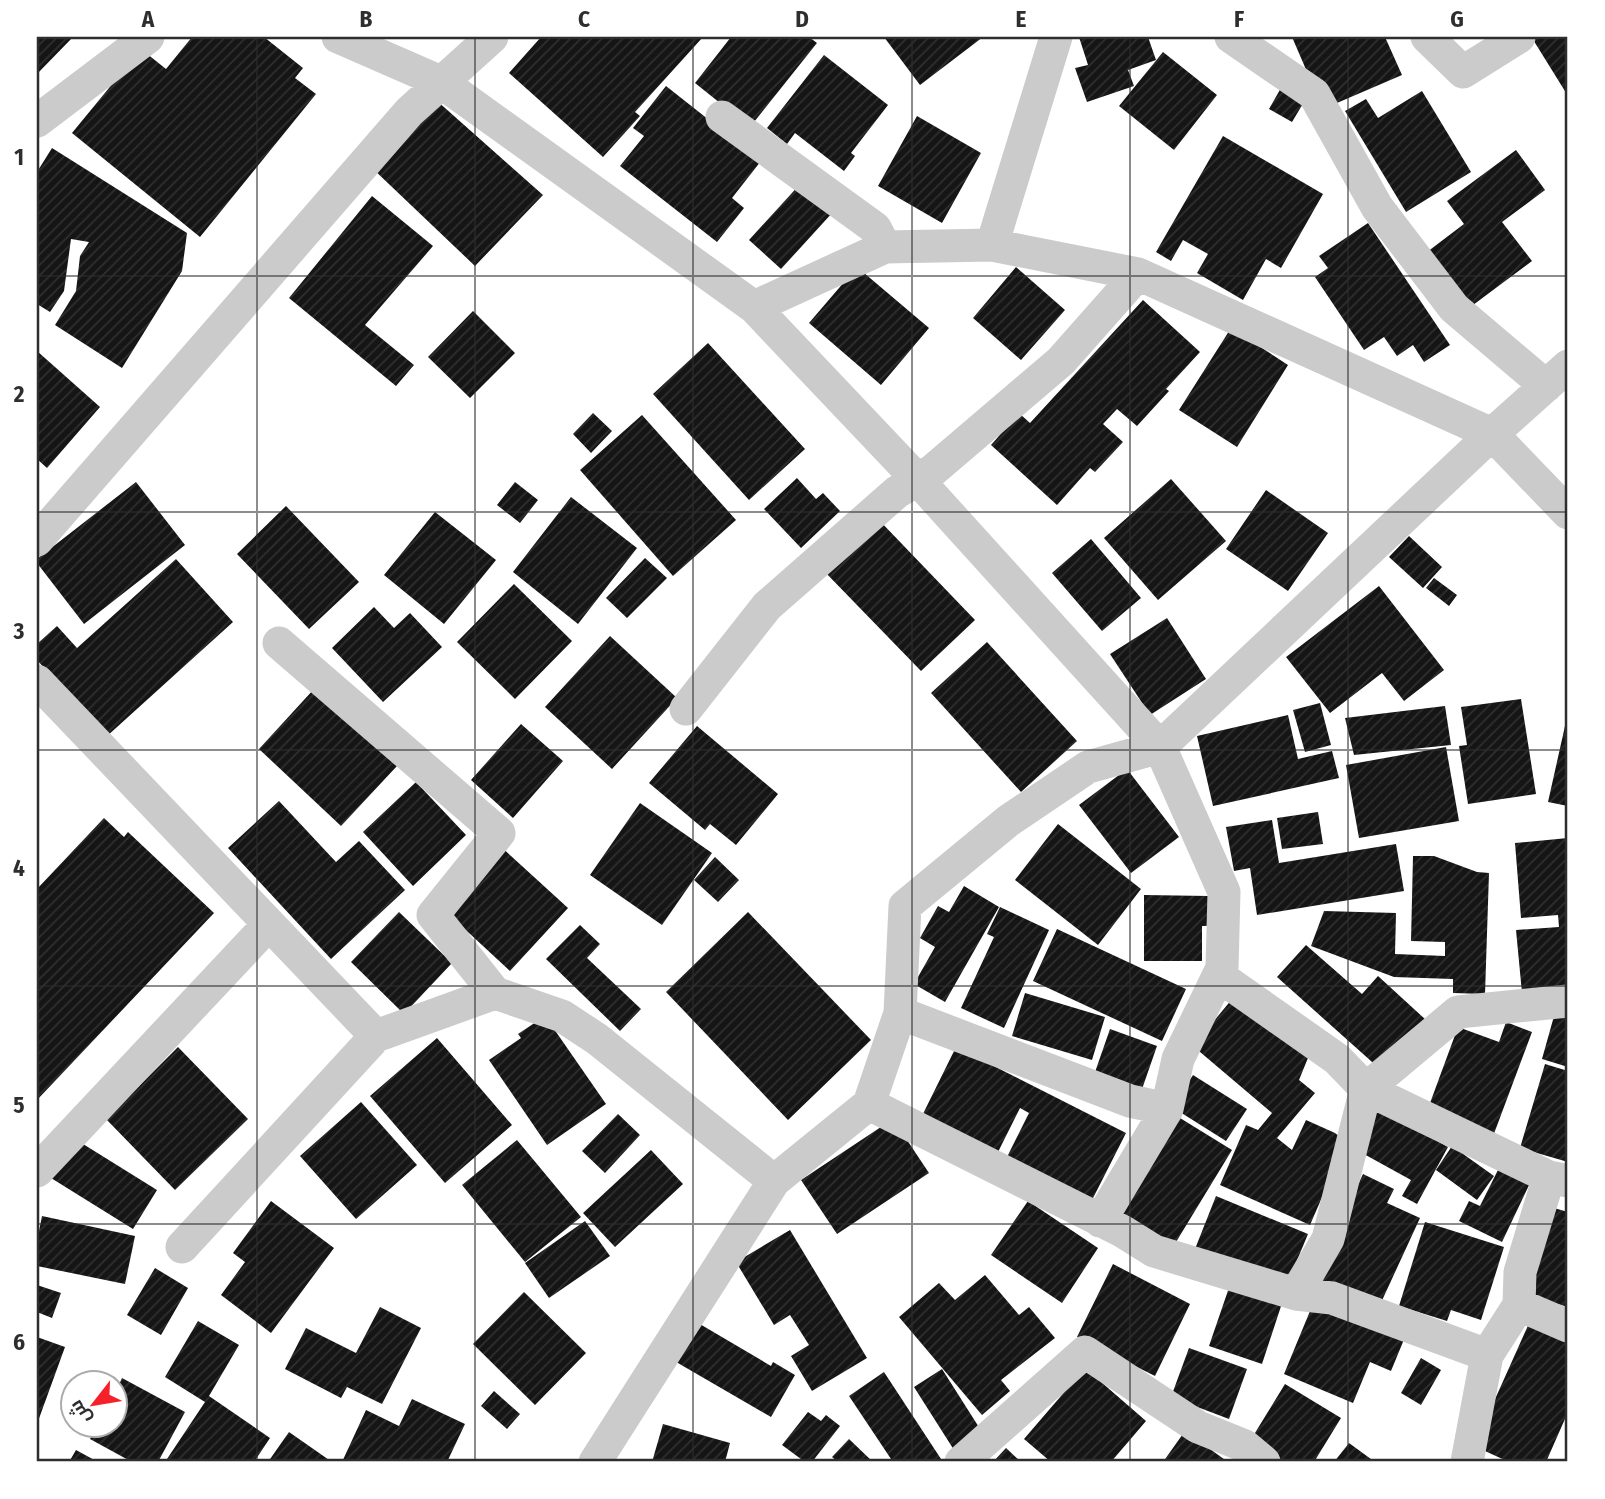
<svg xmlns="http://www.w3.org/2000/svg" width="1605" height="1499" viewBox="0 0 1605 1499" font-family="'Fira Sans Condensed',Cairo,sans-serif">
	<style>
		.building { fill: url(#building-hatch) }
		.lines { fill: none; stroke-linecap: round; stroke-linejoin: round }
		.street { stroke: #cbcbcb; stroke-width: 33 }
		.grid { fill: none; stroke: #2e2e2e; stroke-width: 2; stroke-opacity: 0.55 }
		.neatline { fill: none; stroke: #2e2e2e; stroke-width: 2.5 }
		.grid-label { font-size: 23px; text-anchor: middle; font-weight: bold; fill: #2e2e2e }
	</style>
	<defs>
		<pattern id="building-hatch" width="6" height="6" patternUnits="userSpaceOnUse" patternTransform="scale(1.75)"><rect width="6" height="6" fill="#151515"/><path d="M-1 1l2-2M0 6l6-6M5 7l2-2" fill="none" stroke="#2f2f2f"/></pattern>
	</defs>
	<rect width="100%" height="100%" fill="#fff"/>
	<path class="building" d="M37 37H73L37 74Z
		M192 37H264L303 68 295 78 316 94 200 237 72 133 141 49 166 69Z
		M541 37H703L635 112 640 116 603 157 509 73Z
		M731 37H809L817 43 750 127 695 83Z
		M884 37H983L920 85Z
		M1079 37H1148L1156 60 1128 70 1134 86 1087 102 1075 68 1088 65Z
		M1292 37H1385L1402 75 1323 109Z
		M1534 37H1568V96L1532 38Z
		M1163 52 1217 95 1174 150 1119 106Z
		M824 55 888 105 851 153 855 156 844 171 795 133 787 144 767 128Z
		M666 86 761 161 732 198 744 208 717 242 620 166 644 136 633 128Z
		M1281 88 1304 102 1292 122 1269 109Z
		M1422 91 1471 172 1406 212 1345 111 1366 99 1378 118Z
		M436 100 543 195 475 266 371 167Z
		M917 116 981 153 942 223 878 186Z
		M1223 136 1323 194 1281 268 1266 259 1243 300 1197 273 1208 254 1183 240 1171 261 1156 252Z
		M52 148 187 233 182 271 122 368 55 325 76 291 80 256 89 242 71 239 64 291 50 312 37 304V172Z
		M1516 150 1545 190 1502 222 1532 261 1469 308 1427 252 1464 224 1447 201Z
		M802 182 833 212 781 269 749 240Z
		M372 196 433 246 365 325 414 365 396 386 289 298Z
		M1368 223 1450 345 1424 362 1413 345 1397 356 1384 337 1364 350 1315 277 1328 268 1319 256Z
		M857 267 929 328 881 385 809 323Z
		M1016 267 1065 310 1021 360 973 318Z
		M1143 300 1200 352 1166 389 1169 391 1137 426 1117 409 1103 424 1123 442 1095 472 1090 468 1057 505 991 445 1019 413 1030 423Z
		M473 311 515 353 470 398 428 357Z
		M1231 328 1288 365 1237 447 1179 410Z
		M708 343 805 449 749 500 653 394Z
		M37 351 100 407 47 468 37 459Z
		M593 413 612 431 591 453 573 434Z
		M642 415 736 520 673 576 580 470Z
		M797 478 816 499 823 493 840 511 801 548 764 509Z
		M1171 479 1226 541 1158 600 1104 538Z
		M136 482 185 545 84 624 37 563V559Z
		M515 482 538 500 520 523 497 505Z
		M1266 490 1328 533 1288 591 1226 549Z
		M571 497 637 548 578 624 513 572Z
		M286 506 359 582 309 629 237 554Z
		M435 512 496 560 444 624 384 575Z
		M877 518 975 620 921 671 823 570Z
		M1409 536 1442 567 1423 588 1389 557Z
		M1091 539 1141 598 1102 631 1052 573Z
		M645 558 667 578 627 618 606 598Z
		M176 559 233 622 106 737 37 660V644L57 626 77 648Z
		M1434 578 1457 595 1449 606 1426 588Z
		M514 584 572 641 515 699 457 642Z
		M1379 586 1444 670 1404 701 1382 673 1330 713 1286 657Z
		M374 607 394 628 410 613 442 647 383 702 332 648Z
		M1167 618 1206 679 1150 715 1110 654Z
		M610 636 677 698 612 769 545 707Z
		M987 642 1077 741 1021 792 931 693Z
		M314 689 397 766 341 826 259 749Z
		M1521 699 1536 794 1468 804 1459 746 1467 745 1461 707Z
		M1320 703 1331 745 1305 752 1293 710Z
		M1445 706 1451 745 1354 755 1345 718Z
		M1288 715 1298 759 1332 751 1339 778 1213 806 1197 736Z
		M1567 717H1568V806L1548 802Z
		M521 724 563 761 513 818 471 780Z
		M697 726 778 794 736 845 710 824 705 830 649 783Z
		M1446 747 1459 821 1359 838 1346 765Z
		M1127 769 1179 837 1131 873 1079 805Z
		M416 782 466 835 413 886 363 832Z
		M279 801 336 862 359 841 405 890 331 959 228 848Z
		M640 803 712 853 662 925 590 875Z
		M1318 812 1323 844 1282 849 1277 818Z
		M104 818 124 837 128 832 214 913 37 1100V889Z
		M1272 820 1279 863 1396 844 1404 891 1257 915 1250 868 1234 871 1226 827Z
		M1058 824 1141 889 1098 945 1015 880Z
		M1568 838V989L1522 993 1516 930 1559 927 1558 915 1521 918 1515 843Z
		M499 845 568 908 510 971 442 908Z
		M1413 856H1434L1477 872 1489 873 1485 994 1453 993V979L1394 977 1311 946 1324 911 1396 913 1395 954 1445 956V942L1411 941Z
		M715 857 739 880 718 902 694 880Z
		M964 886 999 907 945 1002 914 984 935 947 920 938 938 906 949 912Z
		M1144 895 1209 896V926H1202V961H1144Z
		M1000 907 1049 930 1004 1028 961 1008 994 937 987 934Z
		M399 912 452 963 404 1014 351 962Z
		M748 912 871 1040 788 1120 666 992Z
		M580 925 600 944 587 958 641 1009 620 1031 546 959Z
		M1057 929 1186 989 1162 1041 1033 981Z
		M1306 945 1362 994 1378 976 1426 1020 1381 1070 1277 977Z
		M1025 993 1105 1017 1092 1060 1012 1036Z
		M1233 998 1310 1053 1299 1080 1315 1093 1277 1138 1292 1150 1306 1120 1335 1133 1346 1142 1310 1225 1220 1185 1246 1125 1258 1130 1272 1113 1193 1046Z
		M1556 1009 1568 1013V1067L1542 1059Z
		M545 1016 606 1104 547 1145 489 1060 521 1038 518 1034Z
		M1506 1022 1532 1032 1492 1139 1426 1114 1458 1027 1499 1042Z
		M1110 1029 1157 1046 1141 1092 1094 1075Z
		M437 1038 512 1125 445 1183 370 1096Z
		M178 1047 248 1119 175 1190 106 1119Z
		M956 1047 1126 1133 1089 1206 1004 1163 1029 1113 1020 1108 994 1160 919 1122Z
		M1545 1064 1568 1071V1162L1520 1148Z
		M1193 1075 1247 1109 1226 1141 1172 1107Z
		M361 1102 417 1165 356 1219 300 1156Z
		M1376 1107 1448 1147 1417 1204 1402 1196 1411 1180 1353 1148Z
		M618 1114 640 1135 605 1173 582 1151Z
		M1180 1118 1232 1150 1173 1247 1121 1215Z
		M893 1119 929 1173 837 1234 801 1180Z
		M75 1139 157 1190 133 1229 51 1178Z
		M517 1140 581 1217 525 1262 462 1185Z
		M1452 1146 1494 1176 1477 1200 1436 1170Z
		M651 1150 683 1184 615 1247 583 1213Z
		M1499 1168 1530 1183 1502 1242 1459 1221 1469 1201 1480 1206Z
		M1363 1174 1394 1189 1387 1203 1420 1218 1379 1307 1315 1277Z
		M1216 1196 1308 1234 1286 1287 1195 1249Z
		M271 1201 334 1248 271 1333 221 1295 245 1262 233 1253Z
		M1028 1201 1098 1248 1062 1303 991 1255Z
		M1547 1206 1568 1212V1307L1523 1294Z
		M42 1216 135 1236 125 1284 37 1266V1241Z
		M585 1221 610 1256 549 1298 525 1263Z
		M1425 1222 1504 1247 1481 1320 1451 1310 1447 1321 1399 1306Z
		M790 1230 867 1358 812 1391 791 1356 809 1345 790 1315 774 1325 736 1262Z
		M1113 1264 1190 1304 1155 1376 1077 1337Z
		M155 1268 188 1288 161 1335 127 1315Z
		M985 1275 1019 1315 1029 1307 1055 1338 1001 1380 1010 1391 982 1415 899 1317 939 1283 955 1300Z
		M1233 1276 1285 1294 1262 1364 1209 1346Z
		M37 1285 61 1293 52 1318 37 1312Z
		M524 1292 586 1353 535 1405 473 1344Z
		M1315 1299 1405 1337 1391 1371 1370 1362 1353 1403 1284 1374Z
		M380 1307 421 1328 382 1404 347 1387 341 1398 285 1369 306 1328 356 1353Z
		M693 1320 771 1366 773 1362 795 1375 771 1417 671 1359Z
		M198 1321 239 1345 209 1396 270 1438 254 1462H165L205 1402 165 1377Z
		M1530 1321 1568 1338V1412L1546 1462H1509L1474 1446Z
		M37 1337 65 1347 37 1424Z
		M1189 1348 1247 1369 1229 1419 1171 1397Z
		M1421 1358 1441 1370 1421 1405 1401 1393Z
		M1085 1368 1146 1421 1111 1462H1051L1024 1439Z
		M942 1369 982 1432 954 1450 914 1387Z
		M884 1372 941 1459 936 1462H893L849 1396Z
		M122 1378 185 1412 158 1462H132L90 1439 97 1426H116V1391Z
		M1285 1384 1341 1418 1314 1462H1285L1250 1441Z
		M494 1391 520 1414 507 1429 481 1406Z
		M412 1399 465 1424 447 1462H342L366 1410 399 1426Z
		M808 1412 821 1421 826 1415 840 1426 812 1462H805L782 1445Z
		M663 1424 730 1443 725 1462H652Z
		M1185 1431 1228 1462H1163Z
		M289 1432 332 1462H268Z
		M849 1439 873 1462H838L832 1457Z
		M1349 1443 1375 1462H1334Z
		M1006 1448 1021 1462H993Z
		M76 1450 98 1462H69Z"/>
	<g class="lines">
		<path class="street" d="M338 37 441 82 754 307 918 480 1160 747 1224 892 1222 968 1178 1059 1167 1109 1100 1221
			M1231 37 1314 94 1377 207 1454 308 1546 386
			M1427 37 1463 72 1519 37
			M722 117 875 228 885 247
			M37 121 148 37
			M992 245 1056 37
			M754 307 885 247 992 245 1138 274 1492 434 1568 513
			M37 540 409 112 492 37
			M279 643 499 833 433 915 495 993 562 1016 597 1039 774 1181
			M37 681 376 1036
			M686 709 767 606 897 492 932 471 1061 361 1138 274
			M1219 976 1337 1059 1366 1089 1549 1177 1568 1181
			M900 1013 1130 1101 1167 1109
			M869 1104 1122 1231 1154 1251 1296 1294 1332 1298 1487 1355
			M37 1171 269 924
			M182 1247 376 1036 495 993
			M1296 1294 1328 1239 1366 1089 1458 1012 1568 1001
			M1519 1305 1568 1326
			M595 1462 774 1181 869 1104 900 1013 905 906 1008 821 1088 767 1160 747 1492 434 1568 366
			M961 1462 1085 1352 1198 1427 1245 1446 1264 1462
			M1467 1462 1487 1355 1519 1305 1520 1272 1549 1177"/>
	</g>
	<path class="grid" d="M257 37V1462M475 37V1462M693 37V1462M912 37V1462M1130 37V1462M1348 37V1462M37 276H1568M37 512H1568M37 750H1568M37 986H1568M37 1224H1568"/>
	<rect width="1605" height="1499" fill="none" stroke="#ffffff" stroke-width="77"/>
	<g transform="translate(94 1404) rotate(239)"><circle r="33" fill="#ffffff" stroke="#ababab" stroke-width="2"/>
	<path d="M0-5L12 26L0 18L-12 26Z" fill="#f62028"/>
	<text y="-10" font-size="19" font-weight="bold" text-anchor="middle" fill="#2e2e2e">ش</text>
	</g>
	<rect x="38" y="38" width="1528" height="1422" class="neatline"/>
	<g class="grid-label">
		<text x="148" y="27">A</text>
		<text x="366" y="27">B</text>
		<text x="584" y="27">C</text>
		<text x="802" y="27">D</text>
		<text x="1021" y="27">E</text>
		<text x="1239" y="27">F</text>
		<text x="1457" y="27">G</text>
		<text x="19" y="165">1</text>
		<text x="19" y="402">2</text>
		<text x="19" y="639">3</text>
		<text x="19" y="876">4</text>
		<text x="19" y="1113">5</text>
		<text x="19" y="1350">6</text>
	</g>
</svg>
